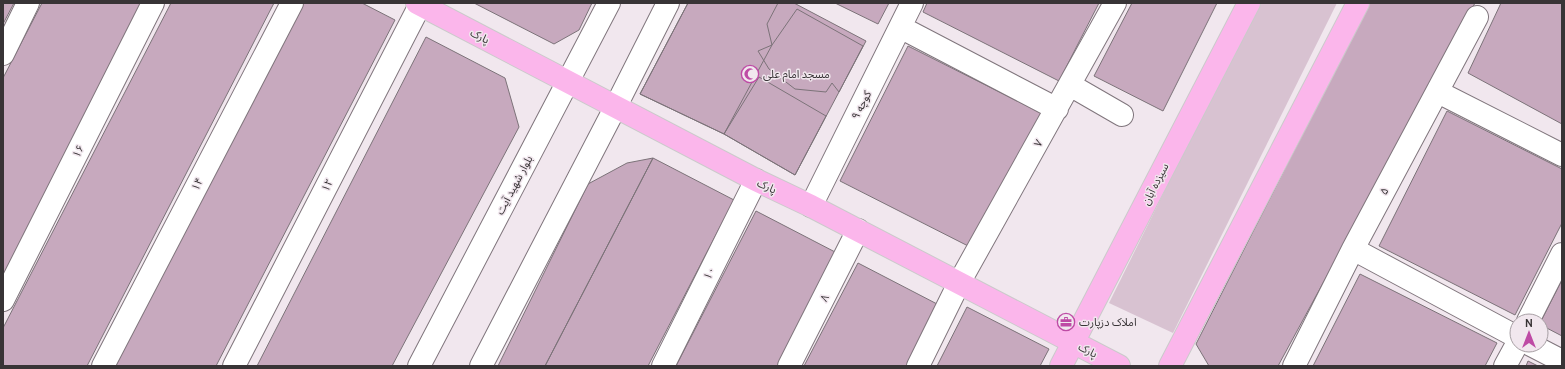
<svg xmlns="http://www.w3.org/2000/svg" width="1565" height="369" viewBox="0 0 1565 369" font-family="Cabin,'Noto Sans Arabic',sans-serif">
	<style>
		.green { fill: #d8c2d1 }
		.building { fill: #c7a9be; stroke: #7c7379 }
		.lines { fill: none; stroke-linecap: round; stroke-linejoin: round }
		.minor-casing { stroke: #80767d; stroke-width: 24 }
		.major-casing { stroke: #cbcacb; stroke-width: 24 }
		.minor { stroke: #fff; stroke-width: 22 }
		.major { stroke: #fbb6eb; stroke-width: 22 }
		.labels { text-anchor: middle; stroke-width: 3; stroke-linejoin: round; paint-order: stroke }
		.street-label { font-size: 11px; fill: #383436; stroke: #f1e7ee }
		.poi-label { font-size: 11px; fill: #383436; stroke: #f1e7ee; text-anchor: start }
	</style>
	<rect width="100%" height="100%" fill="#f1e7ee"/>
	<path class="green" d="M1258 3H1337L1173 333 1109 303Z"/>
	<path class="building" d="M3 3H14L3 24Z
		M42 3H145L3 277V78Z
		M171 3H274L87 366H3V328Z
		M301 3H362L395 20 216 366H113Z
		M474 3H592L579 30 554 44Z
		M688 3H794L866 41 795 175 724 134 640 94Z
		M688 3H778L767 24 772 45 724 134 640 94Z
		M835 3H889L878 24Z
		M927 3H1099L1059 81 923 12Z
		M1132 3H1217L1163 111 1094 76Z
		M1369 3H1475L1278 366H1209L1196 344Z
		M1501 3H1562V124L1468 73Z
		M797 9 863 46 839 92 832 83 826 92 795 89 769 69 758 51 772 45Z
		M426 37 505 78 519 127 392 366H257Z
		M908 46 1045 115 976 250 840 181Z
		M759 77 826 116 795 175 724 134Z
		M1447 111 1562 169V223L1515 315 1379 246Z
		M653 158 734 200 648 366H545Z
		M653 158 545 366H498L588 184 627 163Z
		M756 211 837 253 779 366H676Z
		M858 263 939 305 907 366H804Z
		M1360 274 1497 343 1485 366H1313Z
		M1562 280V336L1541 325V321Z
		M967 307 1049 349 1040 366H937Z
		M1528 361 1538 366H1526Z"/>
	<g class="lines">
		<defs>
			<path id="minor" d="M900 27 1057 109
				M3 54 28 3
				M1070 85 1122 115
				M1438 92 1562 155
				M811 206 912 3
				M1353 249 1517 337
				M3 300 153 3
				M1528 321 1562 254
				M1531 345 1562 361
				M103 366 292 3
				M234 366 421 3
				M419 366 609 3
				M481 366 616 106 668 3
				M663 366 756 180
				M789 366 858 230
				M918 366 959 283 1115 3
				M1294 366 1353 249 1477 17
				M1505 366 1517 344"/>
			<path id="major" d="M417 3 756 180 811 206 1119 366
				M1061 366 1249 3
				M1170 366 1358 3"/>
		</defs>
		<use href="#minor" class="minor-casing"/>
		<use href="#major" class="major-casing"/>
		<use href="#minor" class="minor"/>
		<use href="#major" class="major"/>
	</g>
	<defs>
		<symbol id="mosque-ring" viewBox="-11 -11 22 22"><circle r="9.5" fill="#f1e7ee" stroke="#be4ba5" stroke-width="1.5"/><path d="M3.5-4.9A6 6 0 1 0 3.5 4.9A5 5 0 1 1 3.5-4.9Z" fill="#be4ba5"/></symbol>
		<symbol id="office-ring" viewBox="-11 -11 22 22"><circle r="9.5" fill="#f1e7ee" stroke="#be4ba5" stroke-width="1.5"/><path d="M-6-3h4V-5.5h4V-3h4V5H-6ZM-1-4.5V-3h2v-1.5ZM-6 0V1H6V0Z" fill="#be4ba5"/></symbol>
	</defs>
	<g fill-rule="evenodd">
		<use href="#mosque-ring" x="740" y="64" width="20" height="20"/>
		<use href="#office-ring" x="1056" y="312" width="20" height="20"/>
	</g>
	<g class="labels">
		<g class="street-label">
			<text transform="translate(480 36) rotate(27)" y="4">پارک</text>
			<text transform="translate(861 105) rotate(-63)" y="4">کوچه ۹</text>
			<text transform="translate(1038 143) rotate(-61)" y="4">۷</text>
			<text transform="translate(78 151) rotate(-63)" y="4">۱۶</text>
			<text transform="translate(197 184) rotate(-63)" y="4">۱۴</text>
			<text transform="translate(1155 184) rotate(-63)" y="4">سیزده آبان</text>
			<text transform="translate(327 185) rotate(-63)" y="4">۱۲</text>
			<text transform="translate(514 185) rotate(-62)" y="4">بلوار شهید آیت</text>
			<text transform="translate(767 186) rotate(25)" y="4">پارک</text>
			<text transform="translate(1384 191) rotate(-62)" y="4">۵</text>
			<text transform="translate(709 273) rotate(-63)" y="4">۱۰</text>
			<text transform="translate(824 298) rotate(-63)" y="4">۸</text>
			<text transform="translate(1088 350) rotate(28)" y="4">پارک</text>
		</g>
		<g class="poi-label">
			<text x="763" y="78">مسجد امام علی</text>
			<text x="1079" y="326">املاک دزپارت</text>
		</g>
	</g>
	<rect width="1565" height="369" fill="none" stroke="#383436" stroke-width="8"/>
	<g transform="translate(1529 333)"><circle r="19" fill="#f1e7ee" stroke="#a79fa4"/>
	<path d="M0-3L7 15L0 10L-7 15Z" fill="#be4ba5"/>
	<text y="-6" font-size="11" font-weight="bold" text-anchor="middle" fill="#383436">N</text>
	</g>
</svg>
